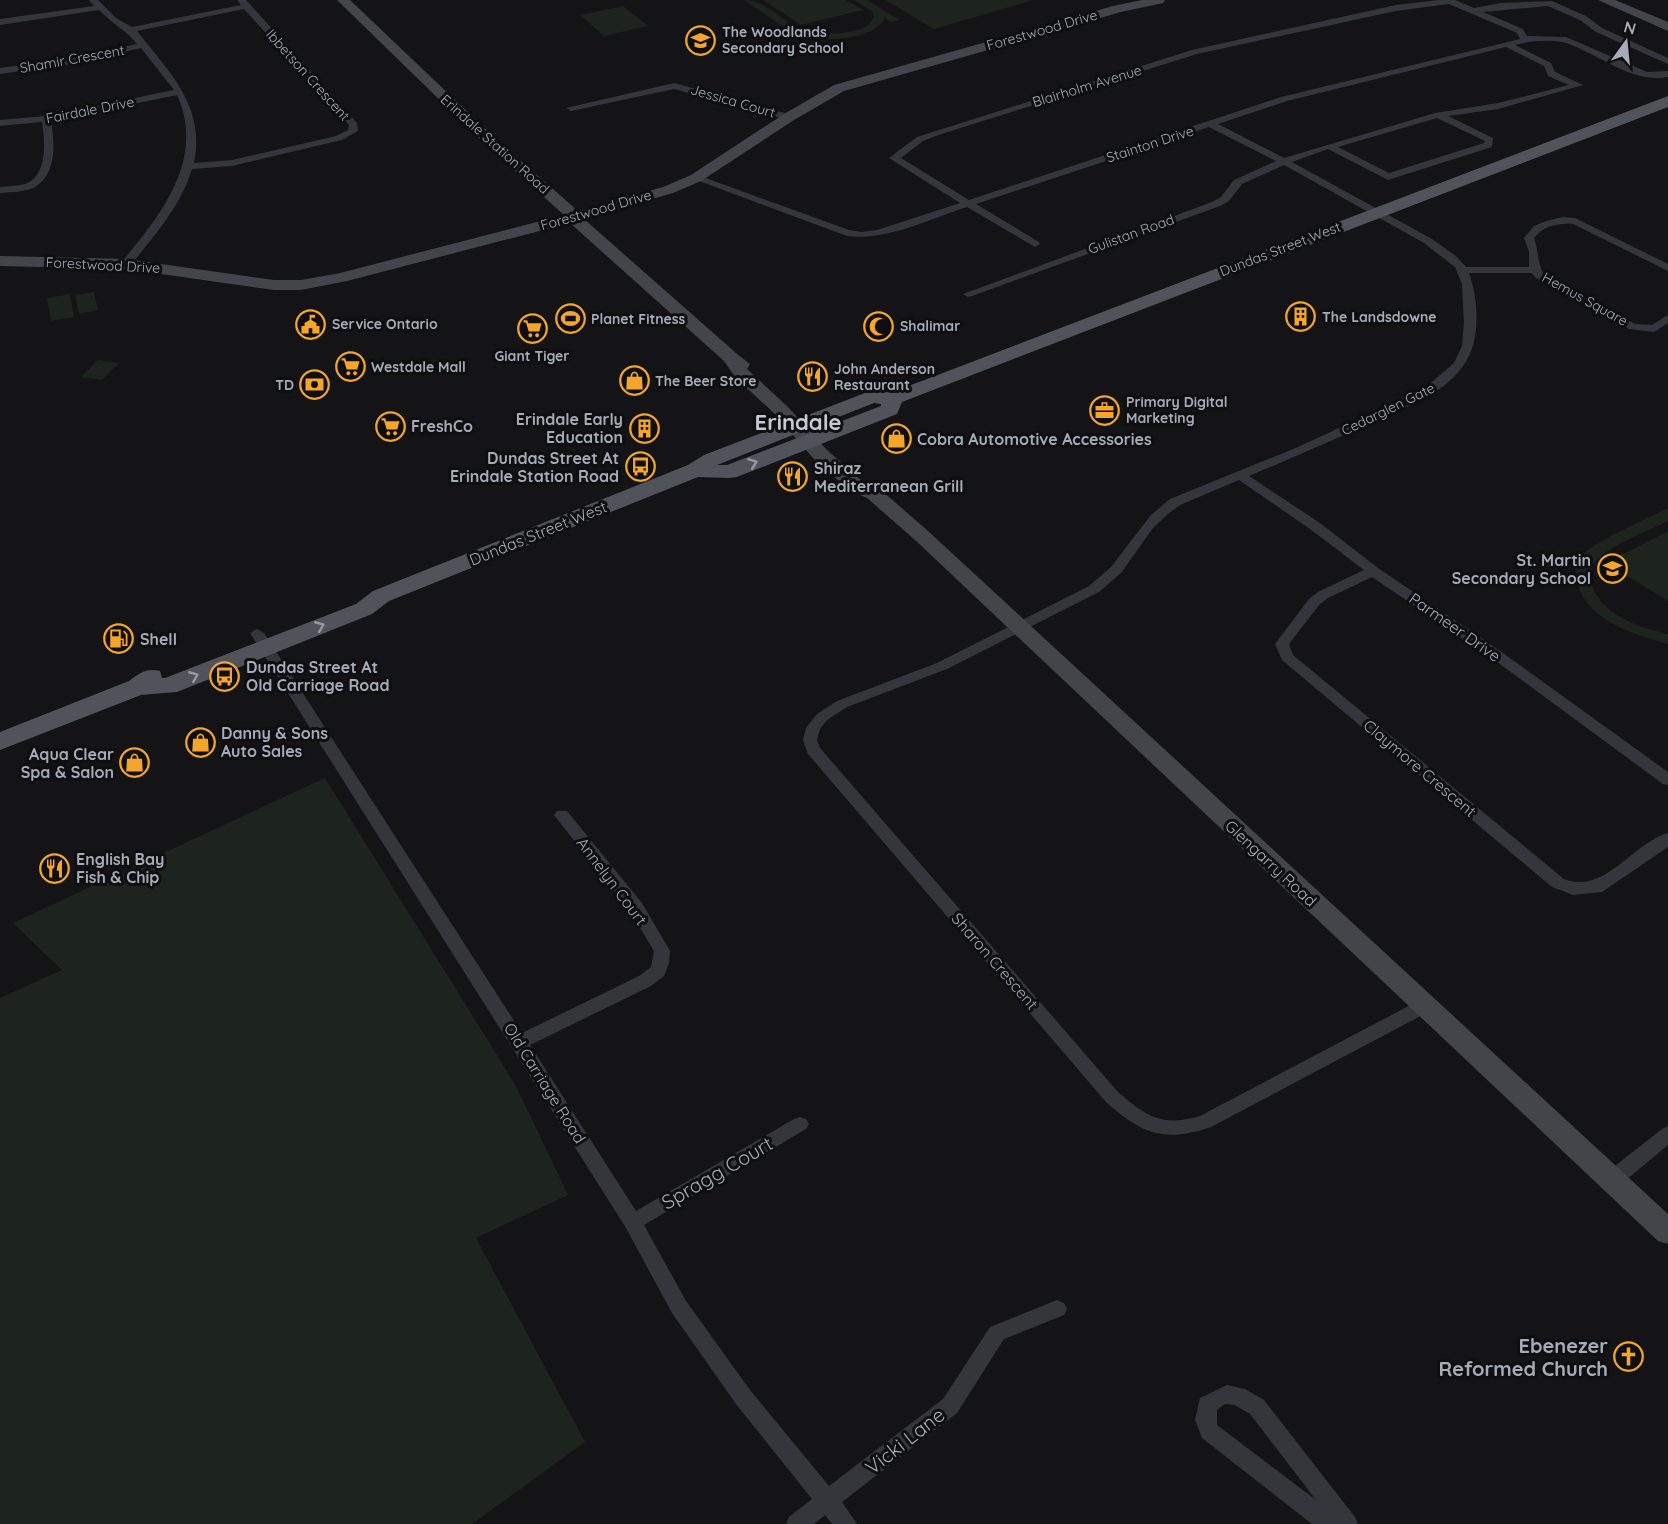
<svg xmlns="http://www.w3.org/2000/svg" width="1668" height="1524" viewBox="0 0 1668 1524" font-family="Quicksand,sans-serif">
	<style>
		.green { fill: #1c241d }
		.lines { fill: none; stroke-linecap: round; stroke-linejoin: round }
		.street { fill: #35363b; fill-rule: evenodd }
		.secondary { fill: #43454b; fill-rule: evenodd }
		.primary { fill: #51535a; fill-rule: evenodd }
		.oneway { stroke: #949aa4 }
		.labels { text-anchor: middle; stroke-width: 6; stroke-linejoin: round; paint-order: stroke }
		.far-street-label { font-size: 14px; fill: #a5acb7; stroke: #0f0f11 }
		.far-poi-label { font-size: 14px; font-weight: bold; fill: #a5acb7; stroke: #0f0f11; text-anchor: start }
		.poi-label { font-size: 16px; font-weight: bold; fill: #a5acb7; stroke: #0f0f11; text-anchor: start }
		.street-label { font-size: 16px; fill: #a5acb7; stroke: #0f0f11 }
		.near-street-label { font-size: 20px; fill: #a5acb7; stroke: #0f0f11 }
		.near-poi-label { font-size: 20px; font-weight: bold; fill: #a5acb7; stroke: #0f0f11; text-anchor: end }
		.district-label { font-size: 22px; font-weight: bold; fill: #c7cad3; stroke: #0f0f11 }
	</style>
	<rect width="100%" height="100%" fill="#141416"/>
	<path class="green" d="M744 0C765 0 779 18 797 28 811 35 831 35 847 32 858 31 869 27 874 17L872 11 854 0H867L900 20 891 22 885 18C873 42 817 43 795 33 777 24 761 11 744 0Z
		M763 0H846L863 10 801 25Z
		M885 0H1033L934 29Z
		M623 6 648 26 604 36 580 15Z
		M94 292 98 310 79 314 75 295Z
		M70 294 74 317 51 321 47 298Z
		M98 360 119 363 102 380 81 377Z
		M1668 508V521C1647 532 1611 544 1596 561 1591 567 1589 576 1591 583 1600 614 1639 628 1668 634V644C1636 635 1588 621 1578 585 1575 577 1574 567 1579 559 1592 541 1647 519 1668 508Z
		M1668 531V601L1606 563Z
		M325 778 516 1086 568 1195 476 1238 585 1442 472 1524H0V998L62 970 13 923Z"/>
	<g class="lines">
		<path class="street" d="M89 0H98L116 18 132 27 241 5 237 0H246L357 123 358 131 342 140 232 166 192 169C181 206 154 236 130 266H122V262C161 214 206 160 177 95L51 121C55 143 57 176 33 188 24 192 10 192 0 193V187C8 186 17 186 25 184 48 176 45 141 42 122L0 126V120L46 116 174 90 141 48 71 64 0 74V68L71 58 137 44C126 30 111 23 99 10L0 25V19L94 6ZM244 9 349 125 348 130 336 136 232 160 194 163C206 105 168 71 137 31Z
			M1438 0H1455L1474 8 1501 3 1552 1 1586 16 1602 28 1668 58V64L1596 32 1580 20 1548 6 1483 12 1523 29 1527 36 1566 37 1647 72 1668 71V77C1632 84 1599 54 1566 43 1552 39 1530 41 1515 45L1551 63 1555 72 1583 85 1498 109 1448 116 1493 138 1492 147 1388 180 1328 149 1292 162 1432 239 1456 256 1466 267H1529V252L1524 238 1534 226 1546 221 1563 217 1575 218 1668 264V271L1573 224C1557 223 1544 226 1534 238 1538 248 1538 267 1544 274L1635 324 1652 325 1668 315V323L1654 332 1629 329 1536 278 1532 273H1469C1479 300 1481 343 1463 366 1442 396 1403 408 1371 423 1331 441 1290 459 1249 476L1320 523 1378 568 1503 653 1668 772V785L1663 784 1493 659 1372 577 1328 598 1319 605 1289 644 1293 655 1564 879C1605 895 1631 844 1668 833V847L1602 892 1573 895 1552 887 1282 660 1275 644 1309 599 1318 592 1364 570 1310 529 1239 480 1180 505 1169 513 1153 528 1121 573 1099 592 947 669 847 707 827 720 820 729 817 740 820 748 1118 1092C1147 1117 1162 1127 1200 1116L1418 1001 1424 999 1430 1001 1433 1006 1430 1011 1211 1127C1164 1143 1142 1134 1106 1102L808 754 803 740 806 728 817 714 837 701 937 663 1089 586 1111 567 1151 515 1170 499 1298 447 1425 388 1454 363 1462 346 1464 322 1462 284 1455 267 1424 243 1284 165 1242 184 1229 201 1220 206 972 296 968 297 963 294 1212 202 1221 197 1234 180 1276 161 1209 127 976 204 1039 242 1040 244 1035 247 967 207C929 219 887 241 847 236L691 178 700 176 849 230 862 232 877 230 960 203 889 158 917 137 1192 50 1396 5ZM1449 4 1517 33 1520 39 1281 97 969 200 901 158 923 141 938 135 1197 54 1396 11ZM1506 47 1544 66 1548 76 1569 85 1498 103 1435 113 1284 158 1218 124 1287 101ZM1437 118 1485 141 1484 143 1389 173 1338 147Z
			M674 83 792 115 794 117 789 120 674 89 571 111 566 108Z
			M257 629 264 633 522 1033 639 976 651 967 654 951 630 911 557 819 554 815 557 811H567L642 903 670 951 669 963 664 976 651 986 530 1045 636 1211 794 1119 800 1117 806 1119 809 1124 806 1129 644 1225 686 1301 750 1390 829 1486 943 1399 990 1327 1057 1300 1064 1303 1067 1309 1064 1315 1004 1339 957 1413 842 1502 857 1524H832L825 1515 814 1524H786L789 1517 812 1499 736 1404 672 1313 626 1228 250 633Z
			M1668 1126V1145L1620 1185 1613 1187 1606 1185 1604 1179 1606 1173 1662 1129Z
			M1227 1385 1245 1389 1264 1400 1355 1517 1358 1524H1312L1202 1438 1195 1420 1200 1398ZM1225 1404 1235 1405 1250 1414 1316 1500 1217 1425V1410Z"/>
		<path class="secondary" d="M337 0H350L495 138 578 211 663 187 691 175 784 114 834 85 1113 6 1142 0H1165L1163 3 1121 12 844 91 794 120 701 181 673 193 584 219 736 353 750 364 747 369 788 407 826 449 863 482 881 490 928 531 1668 1214V1244L1658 1241 914 539 867 498 849 490 812 457 776 415 735 377 724 361 570 223 347 281 301 290H274L126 269 0 266V256L126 259 274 280H301L340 273 564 215 485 144Z
			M1598 0H1615L1668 22V31Z"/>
		<path class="primary" d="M1668 96V107L902 402 897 414 737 477 729 478 698 477 389 601 372 614 177 692 141 695 0 750V732L129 681C140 673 146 668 160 671L162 678H165L356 604 373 591 688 465 704 455 865 393 891 392 922 381ZM874 403 881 404V406L727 465H717Z"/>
	</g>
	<defs><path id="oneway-chevron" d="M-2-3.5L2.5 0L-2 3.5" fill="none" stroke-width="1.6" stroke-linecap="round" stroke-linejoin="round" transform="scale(1.5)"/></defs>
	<g class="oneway">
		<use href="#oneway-chevron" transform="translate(753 463) rotate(-21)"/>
		<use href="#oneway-chevron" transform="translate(320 626) rotate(-22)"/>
		<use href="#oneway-chevron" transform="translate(194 676) rotate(-22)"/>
	</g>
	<defs>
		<symbol id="school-ring" viewBox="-11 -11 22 22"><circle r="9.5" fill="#0f0f11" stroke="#f6a52c" stroke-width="1.5"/><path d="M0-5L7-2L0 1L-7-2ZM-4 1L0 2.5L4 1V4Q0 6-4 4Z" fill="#f6a52c"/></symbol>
		<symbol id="building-ring" viewBox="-11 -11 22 22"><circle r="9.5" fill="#0f0f11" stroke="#f6a52c" stroke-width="1.5"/><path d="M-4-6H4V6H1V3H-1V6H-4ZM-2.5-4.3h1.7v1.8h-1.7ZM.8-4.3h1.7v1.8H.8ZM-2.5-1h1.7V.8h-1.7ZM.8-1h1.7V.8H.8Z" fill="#f6a52c"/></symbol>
		<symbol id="stadium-ring" viewBox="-11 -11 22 22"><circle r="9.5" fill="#0f0f11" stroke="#f6a52c" stroke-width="1.5"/><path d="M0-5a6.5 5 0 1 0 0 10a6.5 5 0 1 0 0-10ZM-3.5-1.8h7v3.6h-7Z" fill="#f6a52c"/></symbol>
		<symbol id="civic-ring" viewBox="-11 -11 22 22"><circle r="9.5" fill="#0f0f11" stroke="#f6a52c" stroke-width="1.5"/><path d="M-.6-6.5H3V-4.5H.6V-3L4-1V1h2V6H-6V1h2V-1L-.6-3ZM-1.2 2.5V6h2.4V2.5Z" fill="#f6a52c"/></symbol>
		<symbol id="mosque-ring" viewBox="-11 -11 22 22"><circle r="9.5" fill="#0f0f11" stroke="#f6a52c" stroke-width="1.5"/><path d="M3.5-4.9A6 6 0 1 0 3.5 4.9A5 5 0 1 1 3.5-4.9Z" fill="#f6a52c"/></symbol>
		<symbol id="supermarket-ring" viewBox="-11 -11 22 22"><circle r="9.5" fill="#0f0f11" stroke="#f6a52c" stroke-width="1.5"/><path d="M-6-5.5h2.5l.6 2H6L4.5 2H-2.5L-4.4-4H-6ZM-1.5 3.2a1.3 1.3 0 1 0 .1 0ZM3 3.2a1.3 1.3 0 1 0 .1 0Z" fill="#f6a52c"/></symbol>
		<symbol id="restaurant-ring" viewBox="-11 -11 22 22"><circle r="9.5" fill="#0f0f11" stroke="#f6a52c" stroke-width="1.5"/><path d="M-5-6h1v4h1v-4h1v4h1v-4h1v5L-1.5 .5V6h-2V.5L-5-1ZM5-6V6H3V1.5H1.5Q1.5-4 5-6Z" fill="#f6a52c"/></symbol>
		<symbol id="shop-ring" viewBox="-11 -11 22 22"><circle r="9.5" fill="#0f0f11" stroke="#f6a52c" stroke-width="1.5"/><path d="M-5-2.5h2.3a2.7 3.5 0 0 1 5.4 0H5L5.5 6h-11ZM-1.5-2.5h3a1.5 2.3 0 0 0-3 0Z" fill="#f6a52c"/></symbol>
		<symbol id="bank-ring" viewBox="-11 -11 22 22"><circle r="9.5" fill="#0f0f11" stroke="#f6a52c" stroke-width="1.5"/><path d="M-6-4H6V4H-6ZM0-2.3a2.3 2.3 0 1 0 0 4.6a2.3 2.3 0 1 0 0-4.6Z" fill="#f6a52c"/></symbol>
		<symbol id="office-ring" viewBox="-11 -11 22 22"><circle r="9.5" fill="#0f0f11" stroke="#f6a52c" stroke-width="1.5"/><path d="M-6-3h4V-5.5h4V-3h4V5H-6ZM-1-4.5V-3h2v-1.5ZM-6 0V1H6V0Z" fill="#f6a52c"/></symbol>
		<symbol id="bus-ring" viewBox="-11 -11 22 22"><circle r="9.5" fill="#0f0f11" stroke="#f6a52c" stroke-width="1.5"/><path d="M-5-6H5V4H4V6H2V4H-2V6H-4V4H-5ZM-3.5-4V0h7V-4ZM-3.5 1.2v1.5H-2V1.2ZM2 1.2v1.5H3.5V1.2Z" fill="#f6a52c"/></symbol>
		<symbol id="fuel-ring" viewBox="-11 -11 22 22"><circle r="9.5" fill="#0f0f11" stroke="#f6a52c" stroke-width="1.5"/><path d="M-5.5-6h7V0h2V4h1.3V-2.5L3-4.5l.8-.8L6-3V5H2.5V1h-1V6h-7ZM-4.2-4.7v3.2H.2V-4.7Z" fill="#f6a52c"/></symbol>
		<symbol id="church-ring" viewBox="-11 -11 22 22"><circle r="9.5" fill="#0f0f11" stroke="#f6a52c" stroke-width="1.5"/><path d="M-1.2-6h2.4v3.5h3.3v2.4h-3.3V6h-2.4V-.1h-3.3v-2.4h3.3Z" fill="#f6a52c"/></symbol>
	</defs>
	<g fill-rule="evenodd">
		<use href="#school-ring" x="684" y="24" width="33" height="33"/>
		<use href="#building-ring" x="1284" y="300" width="33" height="33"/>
		<use href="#stadium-ring" x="554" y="302" width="33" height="33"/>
		<use href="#civic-ring" x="294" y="308" width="33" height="33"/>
		<use href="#mosque-ring" x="862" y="310" width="33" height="33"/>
		<use href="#supermarket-ring" x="516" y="312" width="33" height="33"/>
		<use href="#supermarket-ring" x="334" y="350" width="33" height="33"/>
		<use href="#restaurant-ring" x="796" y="360" width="33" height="33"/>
		<use href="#shop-ring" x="618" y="364" width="33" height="33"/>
		<use href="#bank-ring" x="298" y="368" width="33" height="33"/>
		<use href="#office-ring" x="1088" y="394" width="33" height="33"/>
		<use href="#supermarket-ring" x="374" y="410" width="33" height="33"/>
		<use href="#building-ring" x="628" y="412" width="33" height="33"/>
		<use href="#shop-ring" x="880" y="422" width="33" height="33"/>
		<use href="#bus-ring" x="624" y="450" width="33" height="33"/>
		<use href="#restaurant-ring" x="776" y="460" width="33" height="33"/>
		<use href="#school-ring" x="1596" y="552" width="33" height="33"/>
		<use href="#fuel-ring" x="102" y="622" width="33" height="33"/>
		<use href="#bus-ring" x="208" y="660" width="33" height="33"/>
		<use href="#shop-ring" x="184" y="726" width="33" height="33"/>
		<use href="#shop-ring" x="118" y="746" width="33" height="33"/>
		<use href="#restaurant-ring" x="38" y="852" width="33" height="33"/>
		<use href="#church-ring" x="1612" y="1340" width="33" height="33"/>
	</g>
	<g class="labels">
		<g class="far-street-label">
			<text transform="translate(1042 30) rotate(-16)" y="5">Forestwood Drive</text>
			<text transform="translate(72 59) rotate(-10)" y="5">Shamir Crescent</text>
			<text transform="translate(308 75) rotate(48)" y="5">Ibbetson Crescent</text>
			<text transform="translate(1087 86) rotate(-17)" y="5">Blairholm Avenue</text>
			<text transform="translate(733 101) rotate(16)" y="5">Jessica Court</text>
			<text transform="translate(90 110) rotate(-11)" y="5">Fairdale Drive</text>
			<text transform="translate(495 144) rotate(42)" y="5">Erindale Station Road</text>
			<text transform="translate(1150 144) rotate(-18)" y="5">Stainton Drive</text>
			<text transform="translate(596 210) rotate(-16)" y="5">Forestwood Drive</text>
			<text transform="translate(1131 234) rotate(-20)" y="5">Gulistan Road</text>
			<text transform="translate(1280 249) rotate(-21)" y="5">Dundas Street West</text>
			<text transform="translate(103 265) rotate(3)" y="5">Forestwood Drive</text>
			<text transform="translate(1585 299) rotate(29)" y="5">Hemus Square</text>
			<text transform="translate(1388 409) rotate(-26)" y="5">Cedarglen Gate</text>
		</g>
		<g class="far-poi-label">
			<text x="722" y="37">The Woodlands<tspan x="722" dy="16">Secondary School</tspan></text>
			<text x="1322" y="322">The Landsdowne</text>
			<text x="591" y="324">Planet Fitness</text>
			<text x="332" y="329">Service Ontario</text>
			<text x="900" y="331">Shalimar</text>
			<text x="532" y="361" text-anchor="middle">Giant Tiger</text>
			<text x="371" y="372">Westdale Mall</text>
			<text x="834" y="374">John Anderson<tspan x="834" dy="16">Restaurant</tspan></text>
			<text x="655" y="386">The Beer Store</text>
			<text x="294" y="390" text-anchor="end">TD</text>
			<text x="1126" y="407">Primary Digital<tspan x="1126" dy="16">Marketing</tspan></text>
		</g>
		<g class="poi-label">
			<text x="623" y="425" text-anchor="end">Erindale Early<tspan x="623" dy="18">Education</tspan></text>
			<text x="411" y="432">FreshCo</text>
			<text x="917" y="445">Cobra Automotive Accessories</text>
			<text x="619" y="464" text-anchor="end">Dundas Street At<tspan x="619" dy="18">Erindale Station Road</tspan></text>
			<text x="814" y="474">Shiraz<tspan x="814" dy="18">Mediterranean Grill</tspan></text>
			<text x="1591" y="566" text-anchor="end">St. Martin<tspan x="1591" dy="18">Secondary School</tspan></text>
			<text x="140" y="645">Shell</text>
			<text x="246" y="673">Dundas Street At<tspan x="246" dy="18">Old Carriage Road</tspan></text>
			<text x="221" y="739">Danny &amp; Sons<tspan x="221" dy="18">Auto Sales</tspan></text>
			<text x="114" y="760" text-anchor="end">Aqua Clear<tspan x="114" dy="18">Spa &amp; Salon</tspan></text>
			<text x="76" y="865">English Bay<tspan x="76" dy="18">Fish &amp; Chip</tspan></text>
		</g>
		<g class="street-label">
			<text transform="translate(538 533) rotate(-22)" y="6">Dundas Street West</text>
			<text transform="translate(1455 627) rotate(35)" y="6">Parmeer Drive</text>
			<text transform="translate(1420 768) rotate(40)" y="6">Claymore Crescent</text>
			<text transform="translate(1271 863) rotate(43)" y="6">Glengarry Road</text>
			<text transform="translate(612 881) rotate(53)" y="6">Annelyn Court</text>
			<text transform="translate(995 961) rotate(49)" y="6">Sharon Crescent</text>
			<text transform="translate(545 1083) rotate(58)" y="6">Old Carriage Road</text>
		</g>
		<g class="near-street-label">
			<text transform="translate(717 1173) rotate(-30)" y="7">Spragg Court</text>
			<text transform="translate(905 1441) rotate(-38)" y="7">Vicki Lane</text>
		</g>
		<g class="near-poi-label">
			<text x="1608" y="1353">Ebenezer<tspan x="1608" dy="23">Reformed Church</tspan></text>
		</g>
		<g class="district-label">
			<text x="798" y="430">Erindale</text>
		</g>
	</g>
	<g transform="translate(1626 42) rotate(15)" stroke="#0f0f11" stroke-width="4.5" paint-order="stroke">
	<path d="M0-4.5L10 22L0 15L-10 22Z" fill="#a5acb7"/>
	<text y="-9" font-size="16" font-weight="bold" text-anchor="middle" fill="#a5acb7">N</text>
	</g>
</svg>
